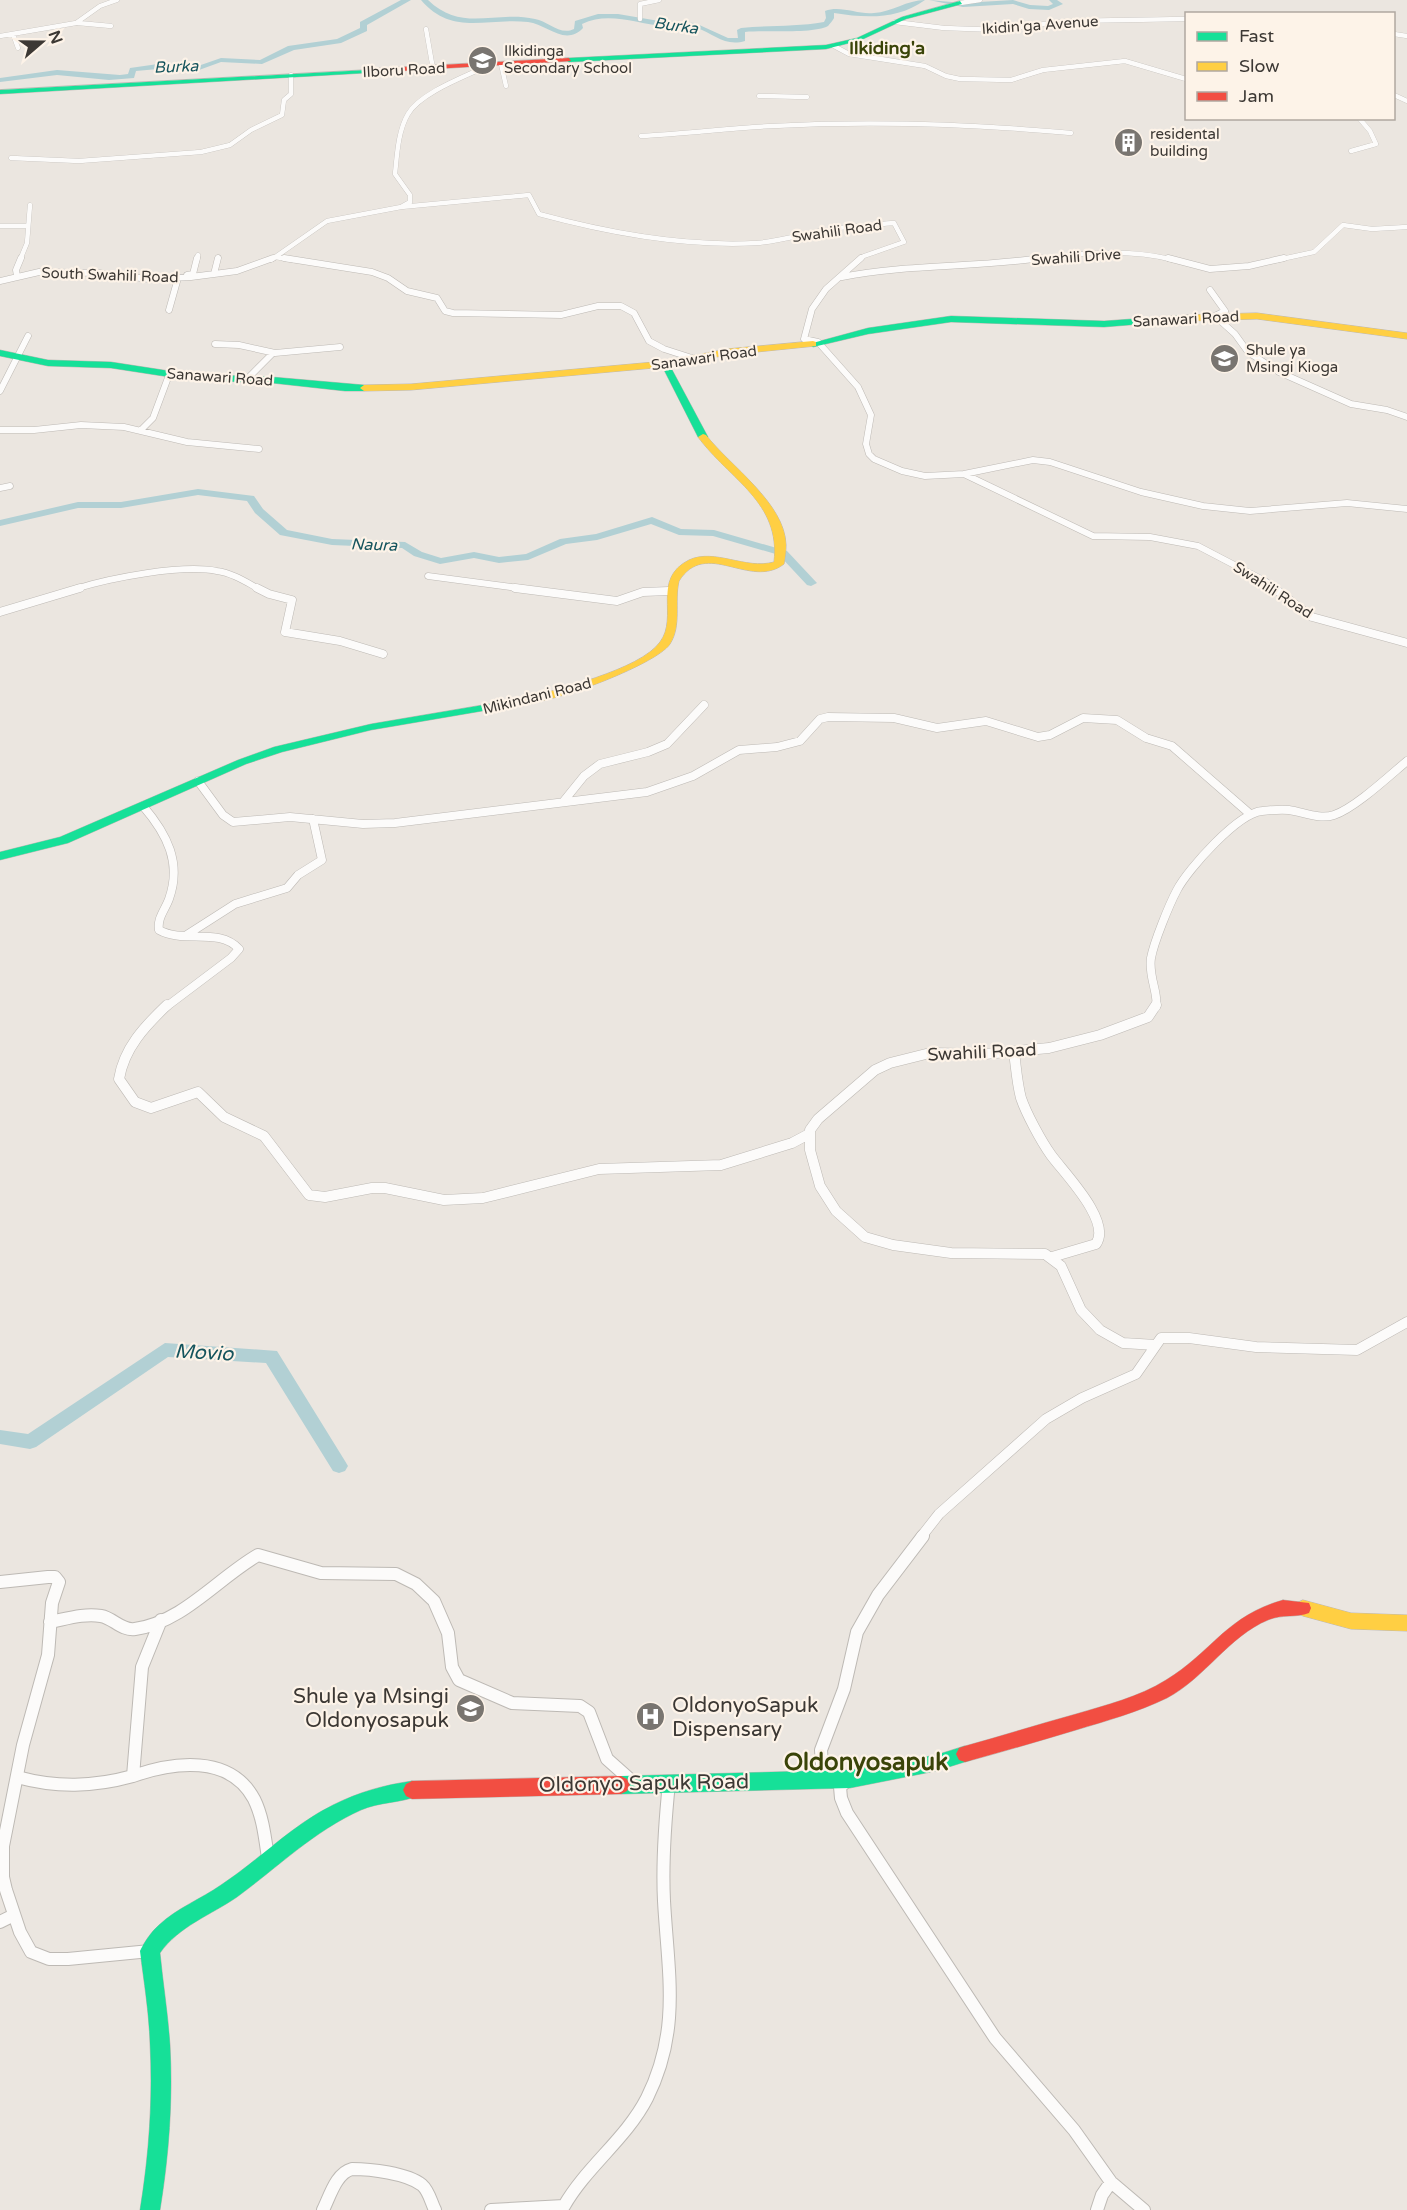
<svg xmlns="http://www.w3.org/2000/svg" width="1407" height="2210" viewBox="0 0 1407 2210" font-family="'Varela Round',sans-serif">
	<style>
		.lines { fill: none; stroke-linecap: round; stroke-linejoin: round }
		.river { fill: #b2d0d4; fill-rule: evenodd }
		.street-far4-casing { stroke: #bdb9b4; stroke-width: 5 }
		.street-far3-casing { stroke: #bdb9b4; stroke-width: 7 }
		.street-far2-casing { stroke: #bdb9b4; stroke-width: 9 }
		.street-far1-casing { stroke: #bdb9b4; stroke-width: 11 }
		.street-casing { stroke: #bdb9b4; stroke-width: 14 }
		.fast-casing { stroke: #bdb9b4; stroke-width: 1 }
		.slow-casing { stroke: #bdb9b4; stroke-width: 1 }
		.jam-casing { stroke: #bdb9b4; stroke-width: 1 }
		.street-far4 { stroke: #fcfbfa; stroke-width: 4.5 }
		.street-far3 { stroke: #fcfbfa; stroke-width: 6 }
		.street-far2 { stroke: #fcfbfa; stroke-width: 8 }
		.street-far1 { stroke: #fcfbfa; stroke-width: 10 }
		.street { stroke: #fcfbfa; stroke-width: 12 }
		.fast { fill: #16e098; fill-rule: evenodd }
		.slow { fill: #ffcf43; fill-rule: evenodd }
		.jam { fill: #f24e42; fill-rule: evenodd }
		.labels { text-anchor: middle; stroke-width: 4.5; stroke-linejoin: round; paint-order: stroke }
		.far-street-label { font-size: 15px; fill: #3c3834; stroke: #fdf3e8 }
		.far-poi-label { font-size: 15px; fill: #3c3834; stroke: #fdf3e8; text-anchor: start }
		.far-water-label { font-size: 16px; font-style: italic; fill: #15545d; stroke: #fdf3e8 }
		.far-quarter-label { font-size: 18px; font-weight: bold; fill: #3a4408; stroke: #fdf3e8 }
		.street-label { font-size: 18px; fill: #3c3834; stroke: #fdf3e8 }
		.water-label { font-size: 20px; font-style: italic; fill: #15545d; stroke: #fdf3e8 }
		.near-poi-label { font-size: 21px; fill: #3c3834; stroke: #fdf3e8; text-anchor: end }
		.near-street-label { font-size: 21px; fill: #3c3834; stroke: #fdf3e8 }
		.near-neighbourhood-label { font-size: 24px; font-weight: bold; fill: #3a4408; stroke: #fdf3e8 }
	</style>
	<rect width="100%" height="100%" fill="#ebe6e0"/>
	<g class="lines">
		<path class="river" d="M401 0H411L367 25V31L341 43 294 50 262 64 221 62 199 70 158 69 136 71 134 78 109 80 57 75 0 82V78L57 70 120 75 128 74 130 68 158 64 198 66 221 58 260 60 288 46 337 39 360 28V22Z
			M421 0H428C462 33 495 10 535 19 548 21 560 36 574 29L575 21 598 14H618L659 21 695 23 728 38H738L737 30 741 28C769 25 796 27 824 22L826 18 825 11C841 5 858 15 874 13 892 12 907 0 925 0 897 20 866 18 834 13V18C833 20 829 25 828 26 814 34 764 30 745 32V41C725 47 714 34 697 28 686 25 675 26 664 26 636 24 609 11 582 24L583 28C565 47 547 24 528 22 487 17 453 37 421 0Z
			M929 0 963 3 1013 0 1030 5 1048 6 1053 4 1049 0H1057L1063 4 1049 10 1029 9 1013 4 963 7Z
			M198 489 254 496 263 509 287 530 332 539 405 542 422 552 441 558 474 552 499 557 526 554 560 539 596 534 652 517 681 529 714 530 787 551 817 583 811 586 807 585 779 555 713 536 679 535 651 524 597 540 566 544 528 560 499 563 474 558 440 564 414 556 402 548 332 545 280 535 255 513 247 501 198 495 121 508H78L0 526V520L78 502H121Z
			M165 1343 277 1351 345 1461 348 1466 345 1471 339 1473 333 1471 266 1363 168 1357 36 1447 30 1449 0 1444V1430L28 1434Z"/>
		<defs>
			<path id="street-far4" d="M960 3 980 0
				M640 19V4L659 0
				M895 22 944 28 999 30 1068 21 1186 19
				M78 23 111 26
				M426 29 433 69
				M13 34 18 48
				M1394 34 1407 36
				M0 36 76 23 100 6 117 0
				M834 46 849 54 925 66 946 76 960 79 1011 80 1043 70 1125 61 1186 79
				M501 64 506 86
				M1394 95 1407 101
				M759 96 807 97
				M641 136C685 134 729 128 773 126 873 121 972 124 1071 133
				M1351 151 1376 144 1370 131 1359 118
				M11 158 79 161 201 152 230 145 251 130 282 115 284 100 291 94V75
				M401 207 529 195 539 214C609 233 684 247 757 243 781 241 803 234 825 230 848 226 871 225 894 223L904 242 864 256 859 260
				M0 226H26
				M275 257 294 260
				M20 260 27 243 30 205
				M197 260 198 255
				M271 260 327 221 401 207 410 202V195L395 174C397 155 398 131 408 114 421 92 467 76 489 65
				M1031 260C1078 253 1127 248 1174 260
				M1277 260 1314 252 1343 225 1372 229 1407 227"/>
			<path id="street-far3" d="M284 258 372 272 388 278 407 291 437 298 445 311 453 313 561 315 598 306H621L634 313 649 341 664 349 692 358
				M861 258 826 289 812 309 804 339 818 342 858 387 871 415 866 444 869 454 874 459 902 471 925 476 964 474 1093 536 1150 537 1198 546 1265 581 1275 589
				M1168 258 1210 269 1249 266 1284 258
				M214 274 218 258
				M187 275 193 274 197 258
				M17 276 16 270 21 258
				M842 277C907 264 975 268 1041 258
				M0 281 39 272 99 273 149 279 191 277 237 271 273 258
				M1210 290 1225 311 1215 316 1235 334 1248 352 1279 372 1351 404 1387 410 1407 417
				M169 310 178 278
				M215 344 239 345 275 353 340 347
				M247 379 273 353
				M0 391 28 336
				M0 430H34L81 425 124 427 187 442 259 449
				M141 430 153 418 169 375
				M964 474 1033 460 1050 462 1141 492 1203 506 1250 511 1347 503 1407 509
				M0 488 10 486
				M428 576 526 589
				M75 589C110 578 182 564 217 571 232 573 246 582 259 589"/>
			<path id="street-far2" d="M257 588 269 594 292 600 285 632 340 641 383 654
				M515 588 617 601 643 592 669 591
				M1274 588 1312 617 1407 643
				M0 612 80 588
				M198 781 223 815 233 822 290 817 363 824 395 823 647 792 693 776 739 750 777 747 800 741 820 719 828 717 894 718 937 728 986 721 1038 737 1050 735 1083 718 1117 720 1146 738 1172 746 1250 814
				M563 802 584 776 600 764 648 752 667 744 704 705
				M143 806C167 834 182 863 169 899 165 910 157 918 159 930 184 944 219 927 239 949L231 958 166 1007
				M185 936 235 904 287 888 298 875 322 860 313 819
				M1156 1007C1159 994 1148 976 1151 958 1154 942 1169 905 1177 890 1188 869 1238 813 1262 811 1271 810 1281 809 1289 810 1303 812 1320 820 1334 815 1355 808 1389 776 1407 761"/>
			<path id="street-far1" d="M167 1005C145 1026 124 1048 119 1079L135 1102 151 1108 198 1092 224 1117 264 1136 309 1195 325 1197 372 1188H385L444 1200 483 1198 599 1169 721 1165 792 1143 809 1134
				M1156 1005 1148 1017 1100 1035 1049 1048 985 1054 930 1053 890 1063 875 1070 818 1119 810 1130V1150L820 1186 836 1211 865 1237 893 1245 951 1253 1045 1254 1061 1266 1081 1310 1100 1330 1123 1343 1156 1345
				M1014 1052C1016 1067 1017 1083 1021 1098 1026 1113 1041 1141 1051 1155 1064 1173 1112 1221 1096 1244L1052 1257
				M921 1537 939 1514 1046 1419 1082 1398 1136 1374 1161 1338H1189L1256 1347 1357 1350 1407 1322"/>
			<path id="street" d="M0 1582 48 1577H55L59 1582 52 1603 48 1655 23 1745 3 1846V1877L6 1890 20 1932 31 1952 49 1959H68L150 1951
				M50 1622C66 1619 84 1613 101 1616 113 1618 122 1631 135 1629 183 1622 218 1578 258 1555L321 1573 396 1574 416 1584 434 1601 448 1633 452 1667 459 1680 512 1703 580 1706 589 1712 607 1759 634 1783
				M133 1776C173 1762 230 1754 254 1799 263 1817 265 1838 268 1858
				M17 1777C57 1788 93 1787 133 1776L142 1667 161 1620
				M823 1779 821 1750 844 1689 857 1632 878 1595 923 1536
				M848 1780 840 1787 841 1798 847 1813 995 2038 1074 2130 1111 2182 1144 2210
				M0 1922 14 1915
				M323 2210C330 2196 336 2173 352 2169 370 2169 407 2173 422 2185 429 2191 431 2202 435 2210
				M491 2210 564 2206C587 2166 626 2139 647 2098 681 2030 668 1973 664 1901 662 1862 665 1822 669 1783
				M1097 2210 1102 2195 1111 2182"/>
			<path id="fast" d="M960 1 962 4 906 19 861 40 826 49 569 62 566 60 569 58 826 45 857 38 902 17Z
				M367 70 365 73 0 94V90Z
				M1188 315 1191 316V320L1104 327 951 322 868 334 813 347 809 344 868 328 951 316 1104 321Z
				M0 350 48 360 111 362 189 374 272 377 364 385 368 388 364 391H345L272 383 189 380 111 368 48 366 0 356Z
				M662 362 669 364 708 437 706 439 698 437 661 364Z
				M525 698 530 701 529 703 371 730 282 752 246 764 68 843 0 860V852L60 837 238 760 274 747 371 724Z
				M965 1746 971 1748 974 1754 971 1760 936 1771 850 1788 621 1794 615 1791 612 1785 615 1779 621 1776 850 1770 936 1755Z
				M412 1781 418 1784 421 1790 418 1796C400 1803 379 1802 361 1810 314 1831 278 1867 237 1897 211 1915 179 1926 160 1953 163 1984 168 2014 170 2045 173 2100 169 2155 160 2210H140C149 2155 153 2099 150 2043 149 2012 144 1982 140 1951 145 1941 151 1932 159 1925 177 1908 201 1899 221 1885 259 1860 292 1825 333 1805 359 1792 384 1785 412 1781Z"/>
			<path id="slow" d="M1257 313 1407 333V339L1257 319 1188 321 1184 318 1188 315Z
				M813 341 816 342V346L727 355 665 367 411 390 364 391 360 388 364 385 411 384 665 361 727 349Z
				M703 434 706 435C730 466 785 503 786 545 786 551 785 558 784 564 750 590 706 538 679 581 674 602 682 625 670 644 656 665 544 707 521 703V699C555 690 640 670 660 642 679 617 651 579 689 560 715 548 745 570 774 562 781 502 730 480 698 437Z
				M1303 1600 1351 1613 1407 1615V1631L1351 1629 1303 1616 1297 1613 1295 1608 1297 1603Z"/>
			<path id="jam" d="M569 58 571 61 365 73 362 71 365 69Z
				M1283 1600 1309 1603 1311 1608 1309 1613C1296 1618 1282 1614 1268 1620 1229 1636 1205 1678 1167 1698 1138 1712 1106 1721 1076 1730 1039 1741 1002 1752 965 1762L959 1760 956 1754 959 1748 965 1746C1002 1736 1039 1724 1076 1714 1106 1705 1139 1697 1166 1680 1212 1652 1226 1616 1283 1600Z
				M621 1776 627 1779 630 1785 627 1791 621 1794 412 1799 406 1796 403 1790 406 1784 412 1781Z"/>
		</defs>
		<use href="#street-far4" class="street-far4-casing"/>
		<use href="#street-far3" class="street-far3-casing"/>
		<use href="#street-far2" class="street-far2-casing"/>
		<use href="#street-far1" class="street-far1-casing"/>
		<use href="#street" class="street-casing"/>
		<use href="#fast" class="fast-casing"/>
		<use href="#slow" class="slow-casing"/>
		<use href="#jam" class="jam-casing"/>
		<use href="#street-far4" class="street-far4"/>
		<use href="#street-far3" class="street-far3"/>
		<use href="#street-far2" class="street-far2"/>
		<use href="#street-far1" class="street-far1"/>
		<use href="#street" class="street"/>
		<use href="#fast" class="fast"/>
		<use href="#slow" class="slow"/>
		<use href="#jam" class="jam"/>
	</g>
	<defs>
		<symbol id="school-disc" viewBox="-11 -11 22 22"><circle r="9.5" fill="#797570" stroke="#fdf3e8"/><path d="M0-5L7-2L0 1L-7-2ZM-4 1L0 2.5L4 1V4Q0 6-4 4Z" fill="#fff"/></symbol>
		<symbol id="building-disc" viewBox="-11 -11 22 22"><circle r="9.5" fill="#797570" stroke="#fdf3e8"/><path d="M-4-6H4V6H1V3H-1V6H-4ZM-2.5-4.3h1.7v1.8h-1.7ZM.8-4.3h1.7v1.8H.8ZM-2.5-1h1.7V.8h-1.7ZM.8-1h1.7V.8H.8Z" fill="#fff"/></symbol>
		<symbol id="hospital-disc" viewBox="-11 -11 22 22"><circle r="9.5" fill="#797570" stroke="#fdf3e8"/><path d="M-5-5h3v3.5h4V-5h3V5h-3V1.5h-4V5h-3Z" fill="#fff"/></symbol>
	</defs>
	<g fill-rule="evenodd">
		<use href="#school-disc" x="466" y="44" width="33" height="33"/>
		<use href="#building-disc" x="1112" y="126" width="33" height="33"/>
		<use href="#school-disc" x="1208" y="342" width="33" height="33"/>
		<use href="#school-disc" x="454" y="1692" width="33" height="33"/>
		<use href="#hospital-disc" x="634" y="1700" width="33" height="33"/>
	</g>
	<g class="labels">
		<g class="far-street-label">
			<text transform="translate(1040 25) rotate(-4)" y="5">Ikidin'ga Avenue</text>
			<text transform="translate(404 70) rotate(-3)" y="5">Ilboru Road</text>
			<text transform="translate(837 231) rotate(-8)" y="5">Swahili Road</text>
			<text transform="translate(1076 257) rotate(-4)" y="5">Swahili Drive</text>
			<text transform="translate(110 275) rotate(2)" y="5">South Swahili Road</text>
			<text transform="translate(1186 319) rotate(-3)" y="5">Sanawari Road</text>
			<text transform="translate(704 358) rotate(-8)" y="5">Sanawari Road</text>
			<text transform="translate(220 377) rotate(4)" y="5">Sanawari Road</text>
			<text transform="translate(1273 590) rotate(33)" y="5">Swahili Road</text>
			<text transform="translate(537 696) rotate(-14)" y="5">Mikindani Road</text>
		</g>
		<g class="far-poi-label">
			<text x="504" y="56">Ilkidinga<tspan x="504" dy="17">Secondary School</tspan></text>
			<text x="1150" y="139">residental<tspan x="1150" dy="17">building</tspan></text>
			<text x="1246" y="355">Shule ya<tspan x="1246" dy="17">Msingi Kioga</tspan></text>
		</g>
		<g class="far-water-label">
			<text transform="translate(676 25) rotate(8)" y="6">Burka</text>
			<text transform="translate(176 66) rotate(-2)" y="6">Burka</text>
			<text transform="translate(374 544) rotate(2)" y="6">Naura</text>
		</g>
		<g class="far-quarter-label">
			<text x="887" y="54">Ilkiding'a</text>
		</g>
		<g class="street-label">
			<text transform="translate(982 1052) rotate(-3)" y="6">Swahili Road</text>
		</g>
		<g class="water-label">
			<text transform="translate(204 1352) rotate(3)" y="7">Movio</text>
		</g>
		<g class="near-poi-label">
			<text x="449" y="1703">Shule ya Msingi<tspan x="449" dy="24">Oldonyosapuk</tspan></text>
			<text x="672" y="1712" text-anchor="start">OldonyoSapuk<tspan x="672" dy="24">Dispensary</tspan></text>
		</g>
		<g class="near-street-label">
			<text transform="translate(644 1783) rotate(-1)" y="7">Oldonyo Sapuk Road</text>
		</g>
		<g class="near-neighbourhood-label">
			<text x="866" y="1770">Oldonyosapuk</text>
		</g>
	</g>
	<rect x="1185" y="12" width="210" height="108" fill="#fdf3e8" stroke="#b0a8a0" stroke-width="1.5"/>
	<rect x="1197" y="32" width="30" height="9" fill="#16e098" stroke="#b0a8a0" stroke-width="1.5"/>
	<text x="1239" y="42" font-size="18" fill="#3c3834">Fast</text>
	<rect x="1197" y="62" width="30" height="9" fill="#ffcf43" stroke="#b0a8a0" stroke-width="1.5"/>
	<text x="1239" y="72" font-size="18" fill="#3c3834">Slow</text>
	<rect x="1197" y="92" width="30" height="9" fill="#f24e42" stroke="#b0a8a0" stroke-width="1.5"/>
	<text x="1239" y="102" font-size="18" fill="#3c3834">Jam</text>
	<g transform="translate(42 42) rotate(70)" stroke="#fdf3e8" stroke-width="4.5" paint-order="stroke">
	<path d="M0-4.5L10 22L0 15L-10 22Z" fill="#3c3834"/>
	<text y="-9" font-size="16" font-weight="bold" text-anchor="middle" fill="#3c3834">N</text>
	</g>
</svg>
